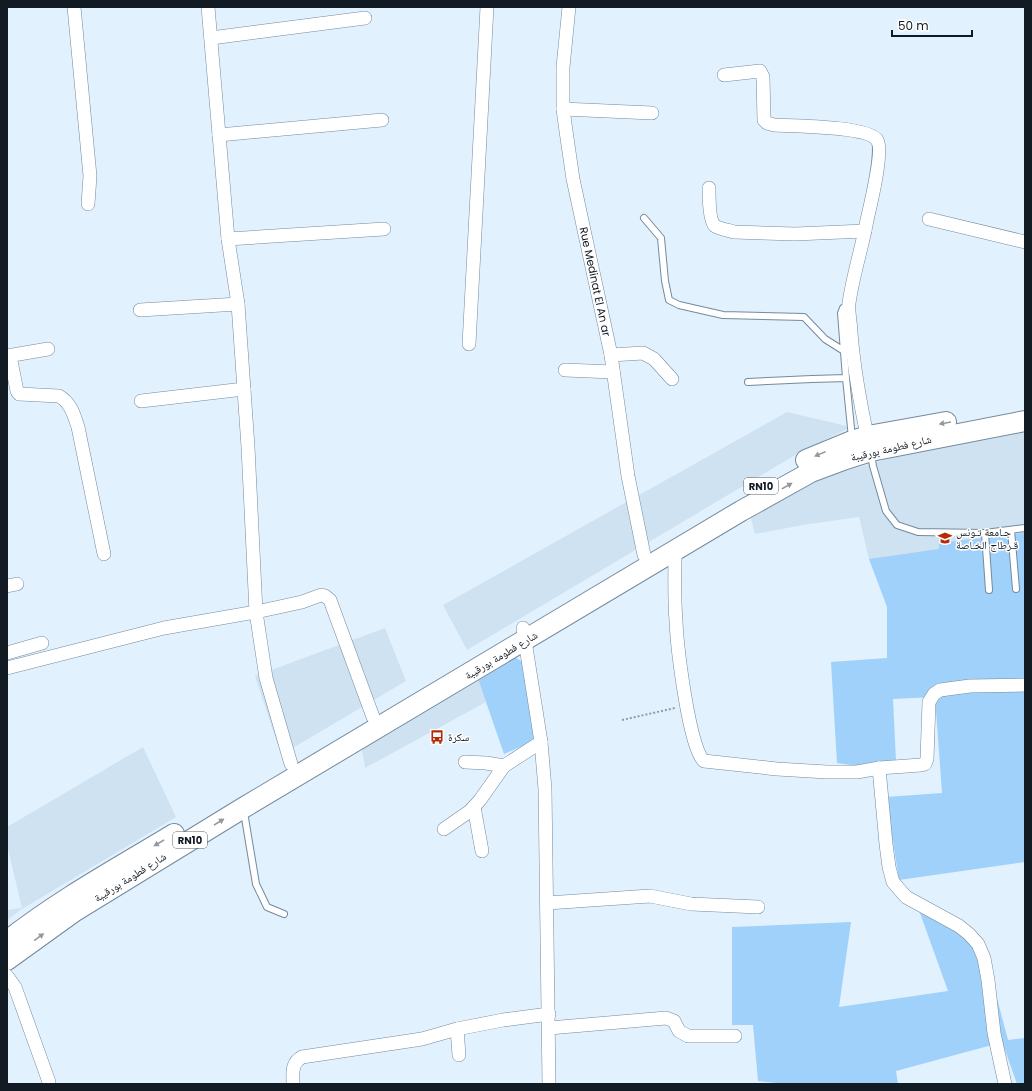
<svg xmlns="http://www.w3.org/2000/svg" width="1032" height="1091" viewBox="0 0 1032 1091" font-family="Poppins,'Noto Naskh Arabic',sans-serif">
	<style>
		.built { fill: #cfe2f2 }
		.green { fill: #9fd1fa }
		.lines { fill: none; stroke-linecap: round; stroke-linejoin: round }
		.lane-casing { stroke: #738a9e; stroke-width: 8 }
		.street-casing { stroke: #738a9e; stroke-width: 14 }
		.primary-casing { stroke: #738a9e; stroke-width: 22 }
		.path { stroke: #909da8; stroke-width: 2; stroke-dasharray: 2 2; stroke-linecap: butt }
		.lane { stroke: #fff; stroke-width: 6 }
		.street { stroke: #fff; stroke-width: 13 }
		.primary { stroke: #fff; stroke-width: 20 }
		.oneway { fill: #94989c }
		.labels { text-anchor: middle; stroke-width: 3; stroke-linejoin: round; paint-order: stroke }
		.shield { fill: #fff; stroke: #595f65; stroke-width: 1 }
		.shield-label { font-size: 10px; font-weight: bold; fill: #121b23 }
		.street-label { font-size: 11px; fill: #121b23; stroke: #fff }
		.poi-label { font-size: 11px; fill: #121b23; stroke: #fff; text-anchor: start }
	</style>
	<rect width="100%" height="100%" fill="#e2f1fe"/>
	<path class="built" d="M787 412 851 427 797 454 467 650 443 605Z
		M1025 431V594L869 559 859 517 803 525 755 534 750 515 807 482 916 451Z
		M385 628 406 681 281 755 255 676Z
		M477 676 486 702 365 768 361 744Z
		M143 747 176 817 22 909 7 920V910L22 908 7 845V827Z"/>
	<path class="green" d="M1025 533V862L899 880 886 797 942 793 935 697 893 699 896 761 872 768 837 763 831 662 887 658V607L869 559 939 549V543Z
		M512 655 521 661 525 668 534 741 504 754 477 676Z
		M916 902 950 918 988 964 1008 1040 1025 1038V1084H1017L1003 1044 992 1045 896 1071 898 1084H787L758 1081 753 1025H732V927L851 922 839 1007 948 991Z"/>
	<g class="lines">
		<defs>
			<path id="lane" d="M644 218 661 238 665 281 669 300 679 305 723 315 804 317 825 339 844 351
				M846 378 852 438
				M748 382 812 379 846 378 841 313 843 308 848 305
				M871 454 873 466 886 511 897 525 918 532 985 533 1025 528
				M1011 530 1016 589
				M985 533 989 590
				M244 812 256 884 267 907 284 914"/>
			<g id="street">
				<path d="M74 7 90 176 88 204"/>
				<path d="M208 7 228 239 238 304 248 447 256 612 266 678 291 764"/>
				<path id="s1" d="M569 7 563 67V109L566 131 573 179 611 355 628 476 644 555"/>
				<path d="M211 38 365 18"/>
				<path d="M724 75 760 71 763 77 764 120 767 123 774 125C792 126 868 126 877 140 884 149 870 207 867 220 862 248 853 275 849 303 848 313 851 324 851 333 854 370 861 408 869 444"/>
				<path d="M563 109 652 113"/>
				<path d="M219 135 382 120"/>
				<path d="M709 188C709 196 709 221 715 226 720 229 728 230 734 232L795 234 865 231"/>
				<path d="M929 219 1025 242"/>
				<path d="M228 239 384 229"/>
				<path d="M140 310 238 304"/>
				<path d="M469 344 487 7"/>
				<path d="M611 355 643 353 654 359 672 379"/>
				<path d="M7 356 48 349"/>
				<path d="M10 356 17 391 19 394 59 396C71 403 74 415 78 427L104 554"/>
				<path d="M565 370 613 372"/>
				<path d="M141 401 244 389"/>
				<path d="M675 551C675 574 674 598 676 621 677 645 689 749 704 761L777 769 827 772H857L879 768 921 765 925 764 927 759 929 702 934 694 940 690 970 686 1025 685"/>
				<path d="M7 586 17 584"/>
				<path d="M523 628 541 742 545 789 549 1084"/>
				<path d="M7 653 42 643"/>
				<path d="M7 668 164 628 256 612 302 602 321 595 325 596 330 600 373 717"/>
				<path d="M465 762 486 763 504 766 541 742"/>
				<path d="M879 768 886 844 889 867 893 882 906 897 959 926 969 934 978 944 984 958 988 980 994 1033 1005 1084"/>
				<path d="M474 807 482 851"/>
				<path d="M444 829 470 811 480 800 504 766"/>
				<path d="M547 903 650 896 691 904 758 907"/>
				<path d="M7 976 15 987 49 1082"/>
				<path d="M549 1028 666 1018 674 1021 679 1031 688 1036H735"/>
				<path d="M457 1029 459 1055"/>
				<path d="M293 1084C293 1073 291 1063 302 1057L422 1039 457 1029 503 1020 549 1014"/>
			</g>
			<path id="primary" d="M806 460 852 441 868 436 946 422
				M7 941C59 900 118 868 174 834
				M7 960 75 911 243 808 741 511 811 472 846 459 871 451 1025 421"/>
		</defs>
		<use href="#lane" class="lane-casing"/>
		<use href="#street" class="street-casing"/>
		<use href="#primary" class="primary-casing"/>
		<path class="path" d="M622 720 675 708"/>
		<use href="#lane" class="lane"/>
		<use href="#street" class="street"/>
		<use href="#primary" class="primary"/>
	</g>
	<defs><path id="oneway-solid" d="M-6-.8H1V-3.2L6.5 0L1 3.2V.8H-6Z"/></defs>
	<g class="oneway">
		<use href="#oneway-solid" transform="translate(945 423) rotate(170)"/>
		<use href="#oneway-solid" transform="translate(820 454) rotate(158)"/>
		<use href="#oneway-solid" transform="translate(787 486) rotate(-29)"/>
		<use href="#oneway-solid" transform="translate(219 822) rotate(-32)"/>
		<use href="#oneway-solid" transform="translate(159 843) rotate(149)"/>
		<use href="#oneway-solid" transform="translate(39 937) rotate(-36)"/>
	</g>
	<defs>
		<symbol id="university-bare" viewBox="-9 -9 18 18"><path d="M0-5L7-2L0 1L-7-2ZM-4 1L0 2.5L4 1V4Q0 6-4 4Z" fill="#b62b05" stroke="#fff" stroke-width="2.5" paint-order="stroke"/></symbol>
		<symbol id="bus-bare" viewBox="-9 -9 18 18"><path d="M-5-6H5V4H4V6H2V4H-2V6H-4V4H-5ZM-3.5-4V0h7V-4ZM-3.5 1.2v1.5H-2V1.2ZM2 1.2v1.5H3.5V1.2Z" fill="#b62b05" stroke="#fff" stroke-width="2.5" paint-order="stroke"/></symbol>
	</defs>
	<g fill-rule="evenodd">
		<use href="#university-bare" x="935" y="528" width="20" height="20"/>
		<use href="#bus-bare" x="427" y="727" width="20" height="20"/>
	</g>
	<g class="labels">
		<g class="shield">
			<rect x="744" y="478" width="34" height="16" rx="3"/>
			<rect x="173" y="832" width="34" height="16" rx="3"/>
		</g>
		<g class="shield-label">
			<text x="761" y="490">RN10</text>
			<text x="190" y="844">RN10</text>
		</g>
		<g class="street-label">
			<text dy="4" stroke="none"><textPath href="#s1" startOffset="278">Rue Medinat El An ar</textPath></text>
			<text transform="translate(891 448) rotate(-13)" y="4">شارع فطومة بورقيبة</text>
			<text transform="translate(501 655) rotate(-31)" y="4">شارع فطومة بورقيبة</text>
			<text transform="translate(130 877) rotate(-32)" y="4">شارع فطومة بورقيبة</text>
		</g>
		<g class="poi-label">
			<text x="956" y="536">جـامعة تـونس<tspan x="956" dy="13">قـرطاج الخـاصة</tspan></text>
			<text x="448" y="741">سكرة</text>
		</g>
	</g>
	<rect width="1032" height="1091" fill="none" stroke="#121b23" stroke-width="16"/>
	<path d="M892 30v6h80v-6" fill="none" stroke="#121b23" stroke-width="2"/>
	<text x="898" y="30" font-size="12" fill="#121b23" stroke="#ffffff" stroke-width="3" paint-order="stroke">50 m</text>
</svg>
